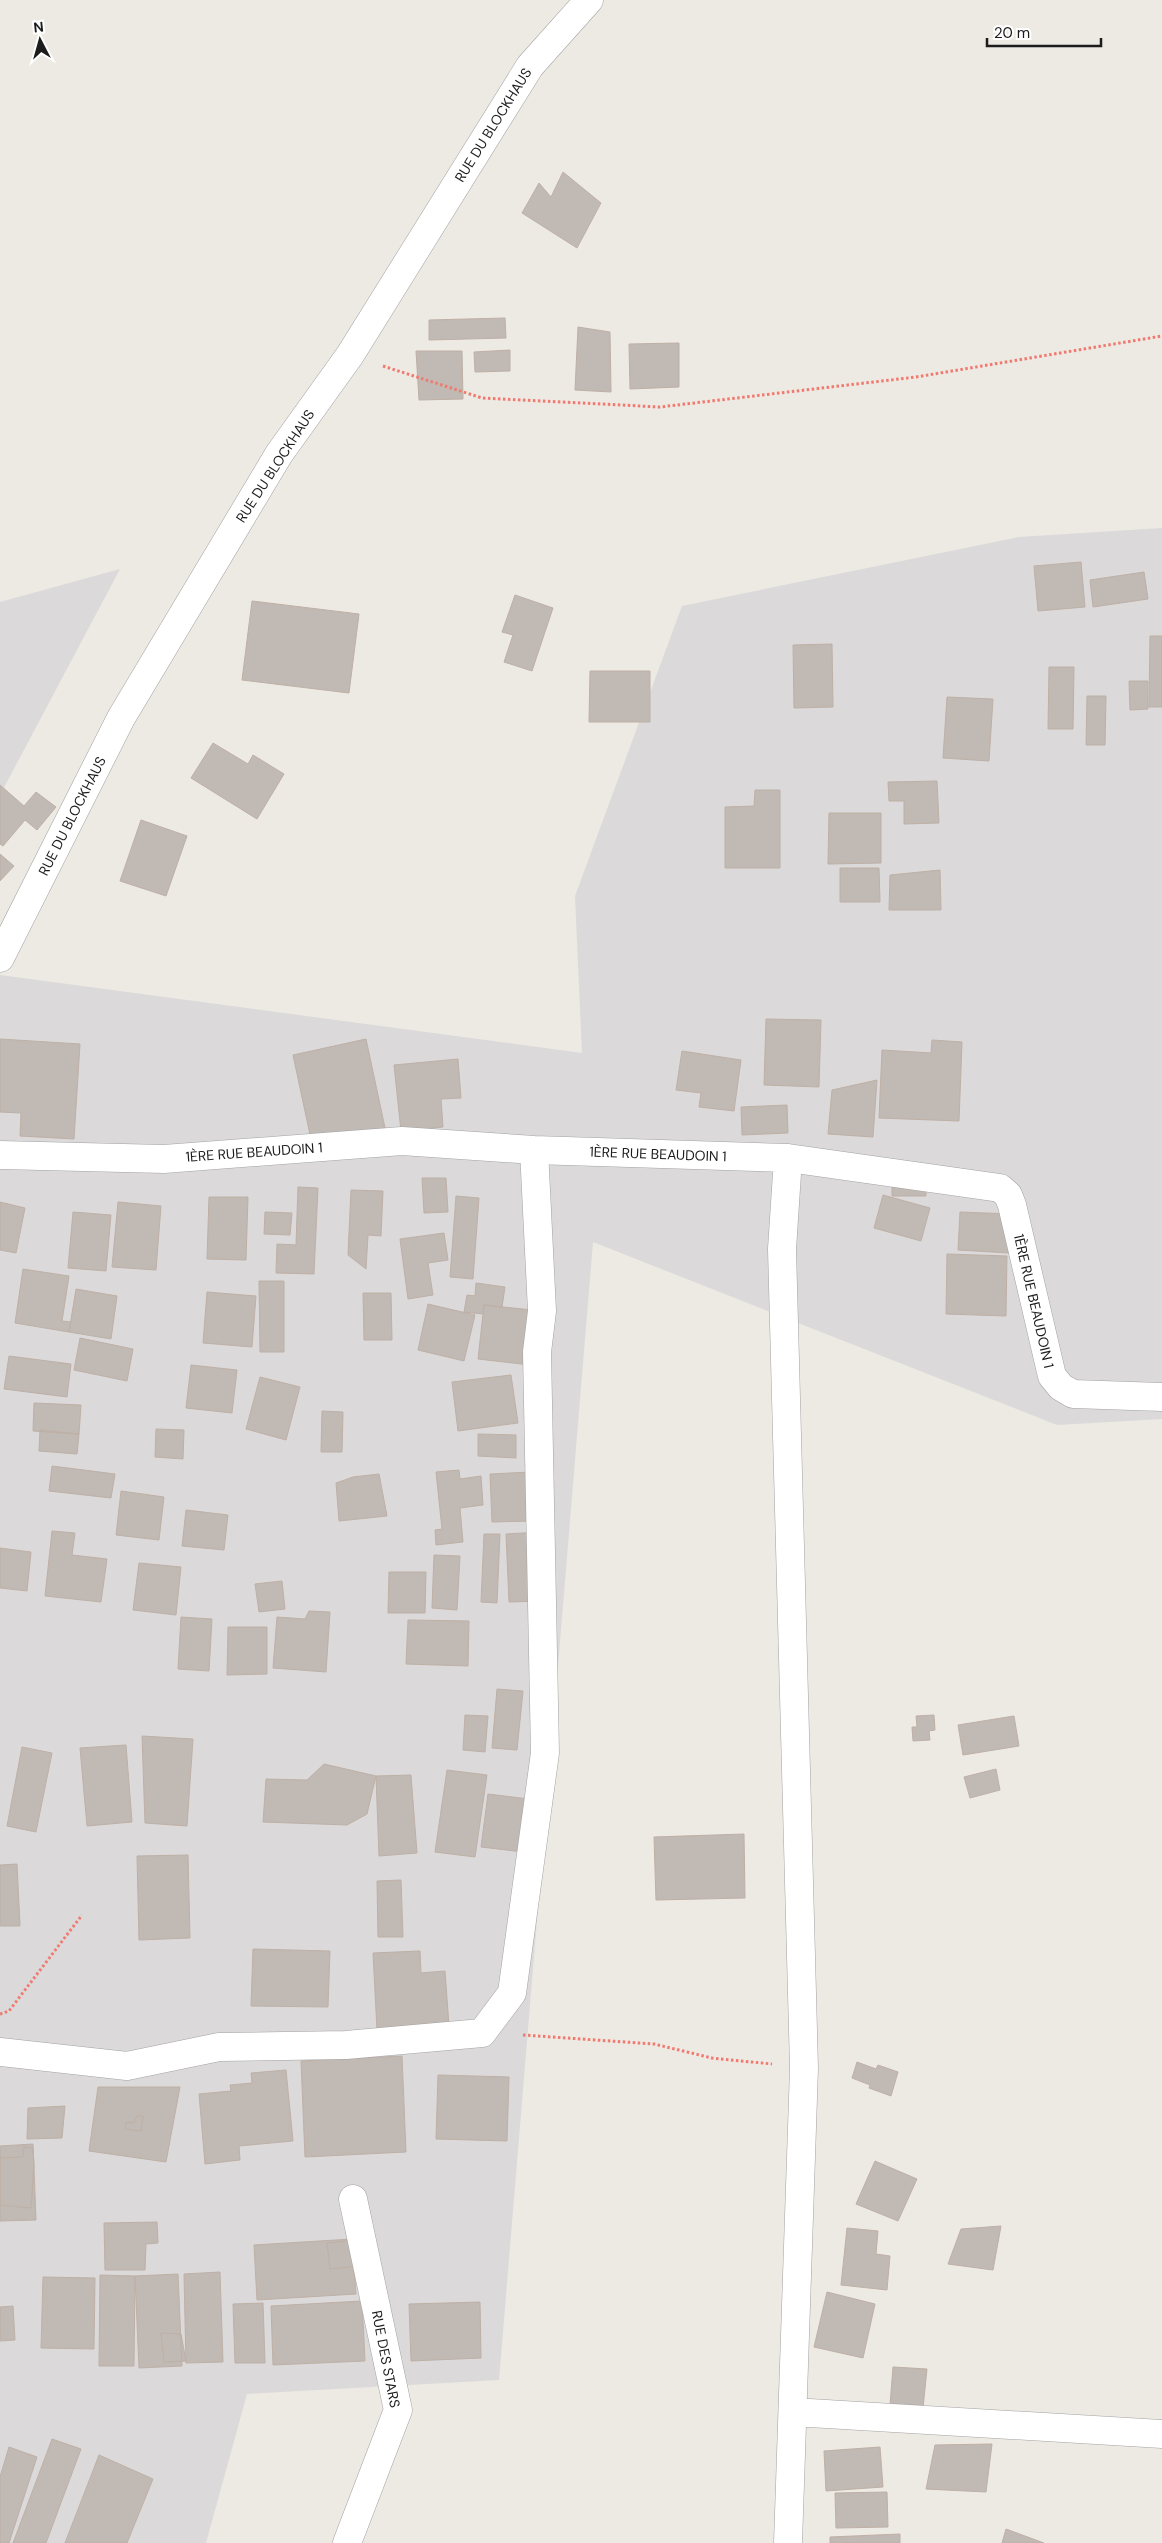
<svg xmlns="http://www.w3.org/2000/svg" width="1162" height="2543" viewBox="0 0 1162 2543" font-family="'DM Sans',sans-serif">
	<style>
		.residential { fill: #dbd9da }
		.building { fill: #c1b9b3; stroke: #beb0a6 }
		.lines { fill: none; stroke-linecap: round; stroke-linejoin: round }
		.minor-casing { stroke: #a3a3a3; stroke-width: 29 }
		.path { stroke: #f17a70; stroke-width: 3; stroke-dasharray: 2.5 2.5; stroke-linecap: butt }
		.minor { stroke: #fff; stroke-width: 28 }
		.labels { text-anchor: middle; stroke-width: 4; stroke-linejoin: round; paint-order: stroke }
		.street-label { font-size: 14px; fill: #1c1c1c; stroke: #fff }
	</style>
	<rect width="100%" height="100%" fill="#ede9e3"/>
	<path class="residential" d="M1162 528V1419L1057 1425 593 1242 499 2380 247 2394 206 2543H0V975L582 1053 575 896 682 606 1019 537Z
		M120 569 0 795V602Z"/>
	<path class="building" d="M563 172 601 203 577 248 522 213 539 183 551 197Z
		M505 318 506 338 429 340V320Z
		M578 327 610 332 611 392 575 390Z
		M679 343V387L630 389 629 344Z
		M510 350V371L475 372 474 352Z
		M416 351H462L463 399 419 400Z
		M1081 562 1085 607 1038 611 1034 566Z
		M1144 572 1148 599 1093 607 1090 580Z
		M515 595 553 608 532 671 504 662 513 635 502 632Z
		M252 601 359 614 349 693 242 680Z
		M1150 636H1162V707H1149Z
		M832 644 833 707 794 708 793 645Z
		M1049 667H1074L1073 729H1048Z
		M590 671H650V722H589Z
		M1129 681H1148V709L1130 710Z
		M1087 696H1106L1105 745H1086Z
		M947 697 993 699 989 761 943 758Z
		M213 743 248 764 253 755 284 774 257 819 191 778Z
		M937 781 939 823 904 824V801H889L888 782Z
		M0 785 24 806 36 792 56 807 37 830 25 820 3 846 0 844Z
		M755 790H780V868H725V807L754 806Z
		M829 813H881V863L828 864Z
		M141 820 187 836 166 896 120 881Z
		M0 854 14 866 0 881Z
		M840 868H879L880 902H840Z
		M940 870 941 910H889L890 875Z
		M766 1019 821 1020 819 1087 764 1085Z
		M0 1039 80 1044 74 1139 20 1136 21 1113 0 1112Z
		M366 1039 385 1128 312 1144 293 1055Z
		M932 1040 962 1042 959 1121 879 1118 882 1050 931 1053Z
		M682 1051 741 1060 734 1111 699 1107 701 1093 676 1090Z
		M458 1059 461 1098 441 1099 443 1127 401 1131 394 1065Z
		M877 1080 873 1137 828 1134 832 1090Z
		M787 1105 788 1133 742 1135 741 1107Z
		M422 1178H446L448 1212 424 1213Z
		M892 1179H926V1196H892Z
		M298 1187 318 1188 314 1274 276 1273 277 1244 296 1245Z
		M351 1190 383 1191 381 1236 368 1235 366 1269 348 1255Z
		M883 1195 930 1208 921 1241 874 1228Z
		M456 1196 479 1198 473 1279 450 1277Z
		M209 1197H248L246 1260 207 1259Z
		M0 1202 25 1208 16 1253 0 1250Z
		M118 1202 161 1206 156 1270 112 1267Z
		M73 1212 111 1215 106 1271 68 1268Z
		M265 1212 292 1213 290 1235 264 1234Z
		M960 1212 1011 1214 1009 1253 958 1250Z
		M444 1233 448 1260 428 1263 433 1295 408 1299 400 1239Z
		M947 1254 1007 1256 1006 1316 946 1314Z
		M23 1269 69 1276 62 1321 71 1322 69 1332 15 1323Z
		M259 1281H284V1352H260Z
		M476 1283 505 1287 502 1307 484 1305 483 1314 464 1312 467 1295 475 1296Z
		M76 1289 117 1296 111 1339 69 1332Z
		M207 1292 256 1296 252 1347 203 1343Z
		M363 1293H391L392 1340H364Z
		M428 1304 475 1315 464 1361 418 1350Z
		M484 1305 542 1311 530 1365 478 1359Z
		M80 1338 133 1349 127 1381 74 1370Z
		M9 1356 71 1364 67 1397 4 1389Z
		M191 1365 237 1370 232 1413 186 1408Z
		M511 1375 518 1423 458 1431 452 1382Z
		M260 1377 300 1387 286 1440 246 1429Z
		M34 1403 81 1405 79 1434 33 1431Z
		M322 1411 343 1412 342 1452H321Z
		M156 1429 184 1430 183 1459 155 1457Z
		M40 1430 79 1434 77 1454 39 1451Z
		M478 1434 516 1435V1458L478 1456Z
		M52 1466 115 1474 111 1498 49 1491Z
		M459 1470 460 1479 481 1476 483 1505 460 1508 463 1542 436 1545 435 1530 442 1529 436 1472Z
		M531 1472 533 1521 492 1522 490 1474Z
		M379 1474 387 1516 339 1521 336 1483 353 1477Z
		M121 1491 164 1497 159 1540 116 1535Z
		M186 1510 228 1515 224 1550 182 1546Z
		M52 1531 75 1533 72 1555 107 1559 101 1602 45 1596Z
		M540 1532 543 1601 509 1602 506 1534Z
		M484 1534H500L497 1603 481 1602Z
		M0 1548 31 1552 27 1591 0 1588Z
		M434 1555 460 1556 457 1610 432 1608Z
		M139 1563 181 1567 176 1615 133 1610Z
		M389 1572H426L425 1613H388Z
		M282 1581 285 1609 259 1612 255 1584Z
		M309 1611 330 1612 326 1672 273 1668 277 1617 305 1619Z
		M181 1617 212 1619 209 1671 178 1669Z
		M408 1620 469 1621 468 1666 406 1664Z
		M228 1627H267V1674L227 1675Z
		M497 1689 523 1691 517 1750 492 1748Z
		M465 1715 488 1716 485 1752 463 1750Z
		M934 1715 935 1730 929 1731 930 1740 913 1741 912 1727H917L916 1716Z
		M1014 1716 1019 1746 963 1755 958 1725Z
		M142 1736 193 1739 187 1826 145 1823Z
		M126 1745 132 1822 87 1826 80 1748Z
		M22 1747 52 1753 36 1832 7 1826Z
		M324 1764 376 1776 367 1814 347 1825 263 1822 266 1779 307 1780Z
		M996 1769 1000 1790 970 1798 964 1777Z
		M447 1770 487 1775 475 1857 435 1852Z
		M411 1775 417 1853 379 1856 376 1776Z
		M488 1794 529 1799 523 1852 481 1847Z
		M744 1834 745 1898 656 1900 654 1837Z
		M188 1855 190 1938 139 1940 137 1856Z
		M17 1864 20 1926H0V1865Z
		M401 1880 403 1937H378L377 1881Z
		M253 1949 330 1951 328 2007 251 2006Z
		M420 1951 421 1973 445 1971 449 2026 377 2030 373 1953Z
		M402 2056 406 2152 305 2157 301 2061Z
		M857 2062 876 2069 878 2065 898 2072 891 2096 869 2088 870 2085 852 2078Z
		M286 2070 293 2141 239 2146 240 2160 205 2164 199 2094 231 2091 230 2085 252 2083 251 2073Z
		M438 2075 509 2077 507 2141 436 2139Z
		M98 2087H180L166 2162 89 2151Z
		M65 2106 62 2138 27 2139 28 2108Z
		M137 2116H143L141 2131 125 2129 126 2122 134 2123Z
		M33 2144 36 2220 0 2221V2146Z
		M24 2147 33 2148 34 2165 31 2208 0 2205V2158L23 2157Z
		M875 2161 917 2179 898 2221 856 2204Z
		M157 2222 158 2243 146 2244 145 2270H105L104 2223Z
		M1001 2226 993 2270 948 2264 961 2229Z
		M847 2228 878 2231 876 2254 890 2256 887 2290 841 2285Z
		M352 2239 356 2294 257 2300 254 2245Z
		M363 2239 366 2265 330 2269 327 2243Z
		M220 2272 223 2362 186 2363 184 2274Z
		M178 2274 182 2366 139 2368 135 2276Z
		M100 2275 135 2276 134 2366H99Z
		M43 2277 95 2278 94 2349 41 2348Z
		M827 2292 875 2304 863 2358 814 2347Z
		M362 2301 365 2361 273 2365 271 2306Z
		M480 2302 481 2358 411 2361 409 2304Z
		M263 2303 265 2363H235L233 2304Z
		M13 2306 15 2340 0 2341V2307Z
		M161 2333 181 2334 186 2361 164 2362Z
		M893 2367 927 2369 923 2408 890 2405Z
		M52 2439 81 2449 46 2543H13Z
		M992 2444 986 2492 926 2489 935 2445Z
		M9 2447 37 2457 9 2543H0V2477Z
		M880 2447 883 2487 826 2491 824 2451Z
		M99 2455 153 2479 127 2543H65Z
		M887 2492 888 2527 836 2528 835 2493Z
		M1006 2529 1044 2543H1002Z
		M900 2534V2543H830V2537Z"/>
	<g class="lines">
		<defs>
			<path id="minor" d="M0 958 121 718 279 454 350 355 530 66 589 0
				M0 1155 164 1159 402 1141 534 1150 788 1158 1000 1188 1008 1195 1012 1205 1052 1376 1061 1387 1073 1394 1162 1397
				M788 1158 782 1249 804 2068 788 2543
				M0 2052 127 2066 219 2047 346 2045 482 2033 512 1993 545 1753 537 1352 542 1311 534 1150
				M793 2412 1162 2434
				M347 2543 398 2410 353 2199"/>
		</defs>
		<use href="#minor" class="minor-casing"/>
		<path class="path" d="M383 366 482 398 660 407 916 377 1162 336
			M0 2014 9 2011 82 1915
			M523 2035 654 2044 712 2058 772 2064"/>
		<use href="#minor" class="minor"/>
	</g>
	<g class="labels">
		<g class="street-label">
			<text transform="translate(493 125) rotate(-58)" y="5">RUE DU BLOCKHAUS</text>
			<text transform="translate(275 466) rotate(-57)" y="5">RUE DU BLOCKHAUS</text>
			<text transform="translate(72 816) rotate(-63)" y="5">RUE DU BLOCKHAUS</text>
			<text transform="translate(254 1152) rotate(-4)" y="5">1ÈRE RUE BEAUDOIN 1</text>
			<text transform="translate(658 1154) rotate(2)" y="5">1ÈRE RUE BEAUDOIN 1</text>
			<text transform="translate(1034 1301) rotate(77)" y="5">1ÈRE RUE BEAUDOIN 1</text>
			<text transform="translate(386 2359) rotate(79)" y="5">RUE DES STARS</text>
		</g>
	</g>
	<g transform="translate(40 40) rotate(354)" stroke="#ffffff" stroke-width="4" paint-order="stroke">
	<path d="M0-4L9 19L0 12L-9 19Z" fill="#1c1c1c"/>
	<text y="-8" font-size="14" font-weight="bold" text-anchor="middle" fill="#1c1c1c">N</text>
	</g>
	<path d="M987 38v8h114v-8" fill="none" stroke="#1c1c1c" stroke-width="2.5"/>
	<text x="994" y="38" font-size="15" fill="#1c1c1c" stroke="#ffffff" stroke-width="4" paint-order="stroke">20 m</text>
</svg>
